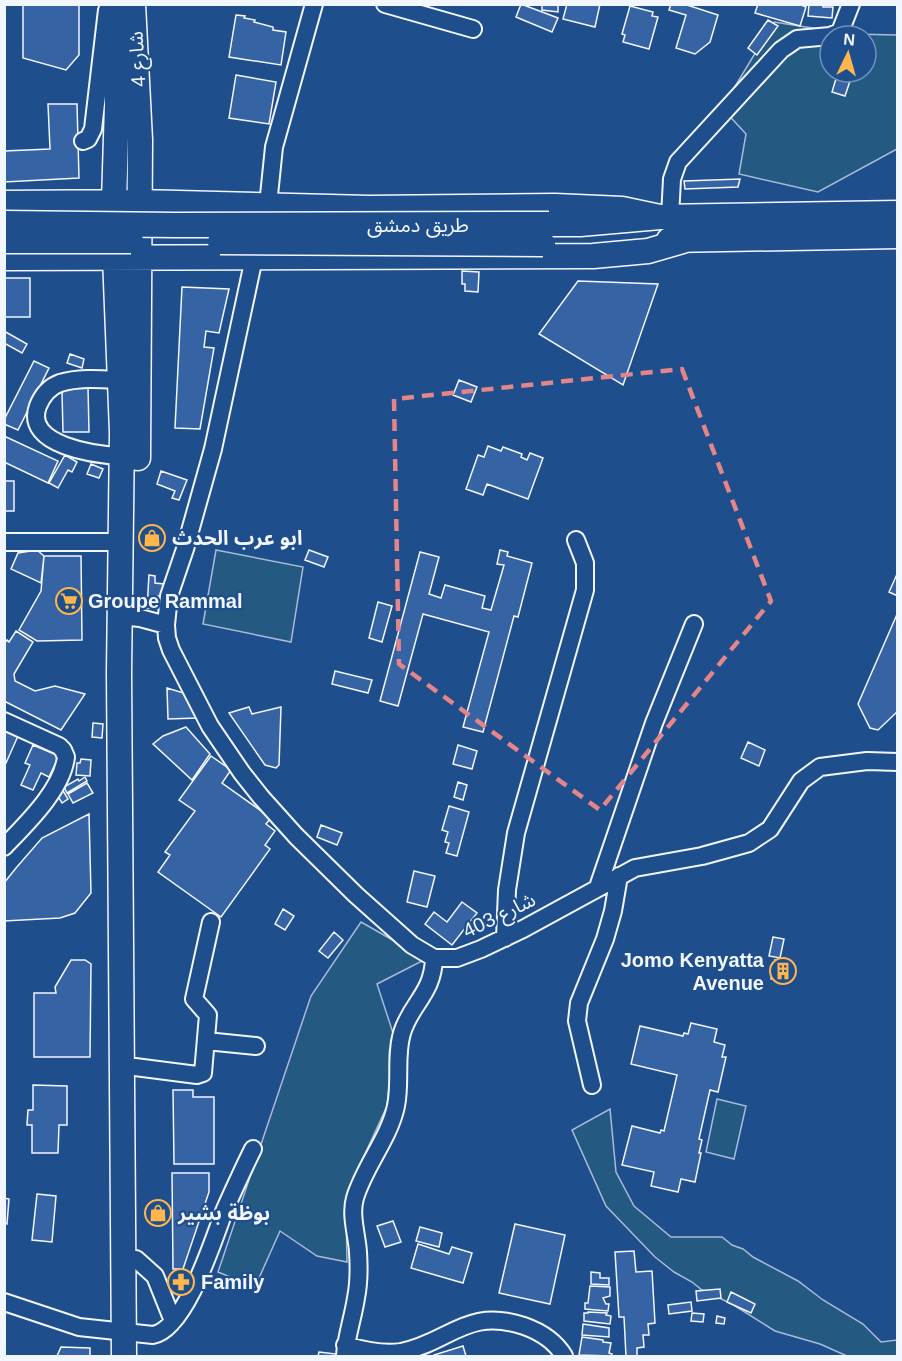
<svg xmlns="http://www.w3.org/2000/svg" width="902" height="1361" viewBox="0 0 902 1361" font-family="Helvetica,'Noto Sans Arabic',sans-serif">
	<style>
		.green { fill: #245a82; stroke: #a8bbd7; stroke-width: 1.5; fill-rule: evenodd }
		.building { fill: #3563a3; stroke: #f2f6ff; stroke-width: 1.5 }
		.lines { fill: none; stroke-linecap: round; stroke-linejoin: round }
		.minor-casing { stroke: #f2f6ff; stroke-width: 20 }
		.highway-casing { stroke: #f2f6ff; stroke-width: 27 }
		.minor { stroke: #1f4e8c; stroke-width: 16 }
		.highway { stroke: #1f4e8c; stroke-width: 24 }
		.highway-bridge-casing { stroke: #f2f6ff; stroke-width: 27; stroke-linecap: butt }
		.highway-bridge { stroke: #1f4e8c; stroke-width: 24 }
		.marked { fill: none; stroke: #e38589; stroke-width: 4.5; stroke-dasharray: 12 8; stroke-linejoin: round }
		.labels { text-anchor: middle; stroke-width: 4.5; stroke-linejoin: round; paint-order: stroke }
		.street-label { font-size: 20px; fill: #f2f6ff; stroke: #1f4e8c }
		.poi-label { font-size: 20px; font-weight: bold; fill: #f2f6ff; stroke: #1f4e8c; text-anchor: start }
	</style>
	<rect width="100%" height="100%" fill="#1f4e8c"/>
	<path class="green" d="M774 22 851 34 897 35V149L818 192 739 174 746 134 722 108ZM830 36H866V72H830Z
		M216 550 303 567 291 642 203 624Z
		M361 922 426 959 377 984 394 1036 387 1106 348 1191 346 1207 347 1262 317 1256 280 1231 255 1287 218 1272 311 996Z
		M717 1099 746 1106 734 1159 706 1152Z
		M610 1109 616 1172 634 1206 671 1237H722L732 1245 743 1249 753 1257 798 1281 823 1300 863 1324 881 1342 897 1340V1356H847L820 1344 775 1331 732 1304 702 1290 692 1282 674 1272 655 1257 606 1206 572 1130Z"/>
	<path class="building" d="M23 4H79V55L66 70 23 58Z
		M521 4 558 18 552 32 516 17Z
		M542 4H558V12L542 10Z
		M567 4H600L595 27 563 19Z
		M671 4H684L718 15 710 42 695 54 676 48 686 15 669 10Z
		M758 4H799L806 7 800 26 755 13Z
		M809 4H823V7H833L832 18 808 16Z
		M630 6 653 12 652 16 658 17 649 49 623 42 625 35 622 34Z
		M236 15 245 16 244 18 255 20 254 22 273 27V30L286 32 281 65 229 57Z
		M768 20 778 26 757 55 748 48Z
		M838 72H853L845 96 832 92Z
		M236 75 276 82 269 124 229 118Z
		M48 104H77L79 178 4 182V151L50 149Z
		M740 179 738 187 685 189 684 181Z
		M462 271 479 272 478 292 465 291V284H462Z
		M4 278H30V317H4Z
		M578 281 658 284 623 385 539 334Z
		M182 287 229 289 219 333 206 331 204 347 214 348 200 429 175 428Z
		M4 331 27 344 22 353 4 343Z
		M70 354 84 359 82 368 67 363Z
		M34 361 49 368 18 430 4 424V420Z
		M459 380 477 387 471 402 453 395Z
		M88 387 89 432H63L62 393 66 388Z
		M4 436 58 461 48 483 4 462Z
		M488 446 501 451 503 447 522 454 521 457 527 460 530 453 543 458 528 499 487 484 483 495 466 489 478 455 484 457Z
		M65 455 77 462 72 472 68 470 58 488 49 483Z
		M91 464 103 469 99 478 87 474Z
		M161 471 187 480 179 500 172 498 175 491 157 484Z
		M4 481H14V511H4Z
		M37 550 44 556 41 583 11 569 18 553Z
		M309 550 328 557 324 567 305 560Z
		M500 550 508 552 507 556 532 563 518 617 514 616 483 732 463 727 489 632 423 614 398 706 380 701 420 552 439 557 429 594 441 598 445 585 485 596 482 608 491 610 504 565 497 564Z
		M44 556H81L82 640 37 641 19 630 41 591Z
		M898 572V596L889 592Z
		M149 575 155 576V583L164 584 163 596H158V609L147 608Z
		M378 602 392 606 382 642 369 638Z
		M898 612V711L878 730 870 728 858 704Z
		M16 631 33 642 14 674 15 681 35 691 55 686 85 694 61 730 4 701V644L7 640 9 642Z
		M335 671 372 680 368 693 332 684Z
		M167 688 187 694 197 718 168 719Z
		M249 707 252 714 281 707 279 765 276 768 265 765 229 713Z
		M93 723 103 724 102 738 92 737Z
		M186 727 210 754 192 780 153 744 163 736Z
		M4 730 18 736 6 763 4 762Z
		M748 742 765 750 759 766 741 758Z
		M33 745 59 756 49 777 41 773 33 790 21 785 30 765 25 763Z
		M458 745 477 751 472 769 453 764Z
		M211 756 231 770 222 783 271 818 266 824 275 831 265 845 270 849 221 917 158 872 170 855 165 852 195 811 179 800Z
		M81 759 91 760 90 776 76 775 77 763H80Z
		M85 777 87 781 67 793 64 787 78 779 79 781Z
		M458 782 467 785 463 800 454 797Z
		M87 783 93 793 73 803 68 794Z
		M62 789 68 799 62 803 56 793Z
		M449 806 469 812 457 856 446 853 449 843 445 842 448 832 442 830Z
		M89 814 91 893 75 913 60 918 4 921V883L16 868 42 838Z
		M321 825 342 833 337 845 317 837Z
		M414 871 435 876 427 907 407 902Z
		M462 902 477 913 452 945 425 924 434 912 447 922Z
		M283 909 294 916 285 930 275 924Z
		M334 932 343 940 328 958 319 951Z
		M773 937 784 939 780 958 769 956Z
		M71 960H85L91 964 90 1057H34V993H56L55 987Z
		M775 960 794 964 790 982 771 979Z
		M691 1023 717 1029 714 1042 725 1045 722 1057H726L718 1092 710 1090 699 1139 702 1140 699 1153H701L695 1182 681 1179 678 1192 651 1186 654 1172 622 1165 632 1126 660 1133 661 1130 664 1131 677 1075 631 1064 640 1026 683 1036 684 1033 688 1034Z
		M33 1085 67 1086V1125H59L58 1153H32V1125H27L28 1110H33Z
		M173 1090H193V1097H214V1164H174Z
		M172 1173H209V1192L183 1269H173Z
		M37 1194 56 1196 52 1242 32 1240Z
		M4 1198 9 1199 7 1224 4 1223Z
		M393 1221 401 1242 385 1247 377 1226Z
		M515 1224 565 1235 550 1304 499 1293Z
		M420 1227 442 1233 439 1247 416 1241Z
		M418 1244 449 1254 452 1247 472 1253 463 1283 411 1268Z
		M634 1251 636 1272 652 1271 655 1323 648 1324 649 1335H643L644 1347 637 1348V1356H626L624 1317H619L615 1252Z
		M591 1272 600 1273V1278H609V1285L591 1284Z
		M590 1286 610 1287V1296L603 1298 606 1304H609L608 1311 585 1309V1303H588Z
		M720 1289 721 1298 697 1301 696 1291Z
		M731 1292 755 1304 751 1313 727 1302Z
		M691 1302 692 1311 669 1314 668 1305Z
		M588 1312 607 1313 606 1315 611 1316 610 1324 584 1321V1313H588Z
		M692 1313 704 1314 703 1322 691 1321Z
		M717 1316 725 1318 724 1324 716 1323Z
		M583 1324 609 1328V1337L582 1335Z
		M582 1337 603 1340V1342L611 1343 609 1353 612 1354V1356L579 1355Z
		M463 1346 466 1356H434V1355Z
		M61 1347 90 1348V1356H57Z
		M319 1352 336 1354 335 1356H318Z"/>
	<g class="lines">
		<defs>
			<path id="minor" d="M385 4 473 29
				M830 36 840 32 851 4
				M83 141 88 139 93 129 107 10
				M268 205 274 147 314 4
				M670 217 672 179 678 162 781 50 797 39 830 36
				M254 258 213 449 185 549 169 596 166 625 167 638 171 650 210 726 242 773 261 797 296 836 356 895 412 945 434 958H457L481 949 523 929 635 868 702 856 749 843 770 829 801 781 820 767 867 761 898 762
				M121 380C101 379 79 377 60 383 49 387 42 396 38 406 23 446 97 455 122 456
				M4 542H121
				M119 616 140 618 166 625
				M4 721 59 746 63 750 66 757C62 790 26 824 4 847
				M598 887 654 723 694 624
				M505 938 507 890 516 833 585 590V563L576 540
				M206 1041 256 1046
				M135 1067 197 1075 203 1073 208 1015 194 999 211 922
				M592 1085 577 1021 579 1003 605 939 613 911 619 876
				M136 1259 155 1276 173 1321
				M4 1302 79 1327 153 1335C186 1329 214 1238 225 1209 234 1189 243 1169 253 1149
				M345 1345C362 1350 383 1355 401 1352 450 1342 467 1307 524 1326 541 1332 555 1341 564 1356
				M345 1356C346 1337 353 1318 356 1298 359 1283 359 1267 358 1252 357 1235 350 1215 355 1198 365 1165 389 1139 396 1106 401 1082 395 1056 402 1033 411 1003 433 994 434 958"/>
			<path id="highway" d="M114 4 117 105 114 202 115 257 122 432 119 673 124 1356
				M133 4 140 140 138 458
				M4 203 140 202 369 208 555 206 622 209 660 217
				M549 224H580L660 217 898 213
				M669 240 898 236
				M4 258 593 256 648 251 686 240"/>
		</defs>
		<use href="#minor" class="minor-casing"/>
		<use href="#highway" class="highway-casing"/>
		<use href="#minor" class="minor"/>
		<use href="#highway" class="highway"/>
		<defs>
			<path id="highway-bridge" d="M4 223 174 225 549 224
				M4 241H131
				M220 242 543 244"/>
		</defs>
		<use href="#highway-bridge" class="highway-bridge-casing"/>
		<use href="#highway-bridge" class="highway-bridge"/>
	</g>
	<path class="marked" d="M682 369 771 601 600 810 399 664 394 399Z"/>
	<defs>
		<symbol id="shop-ring" viewBox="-11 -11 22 22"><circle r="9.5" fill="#1f4e8c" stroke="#ffb74d" stroke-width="1.5"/><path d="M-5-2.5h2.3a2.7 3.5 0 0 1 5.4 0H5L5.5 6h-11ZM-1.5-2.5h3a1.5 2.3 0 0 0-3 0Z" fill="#ffb74d"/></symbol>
		<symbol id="supermarket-ring" viewBox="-11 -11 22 22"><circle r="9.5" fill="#1f4e8c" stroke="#ffb74d" stroke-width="1.5"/><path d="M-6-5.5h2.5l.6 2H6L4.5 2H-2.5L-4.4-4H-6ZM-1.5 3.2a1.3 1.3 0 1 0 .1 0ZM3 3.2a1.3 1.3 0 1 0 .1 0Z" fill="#ffb74d"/></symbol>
		<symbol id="building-ring" viewBox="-11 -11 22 22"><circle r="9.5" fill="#1f4e8c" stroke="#ffb74d" stroke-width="1.5"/><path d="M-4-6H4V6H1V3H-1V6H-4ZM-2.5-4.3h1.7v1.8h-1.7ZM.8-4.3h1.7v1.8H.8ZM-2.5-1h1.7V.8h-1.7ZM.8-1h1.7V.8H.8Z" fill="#ffb74d"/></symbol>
		<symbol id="pharmacy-ring" viewBox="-11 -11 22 22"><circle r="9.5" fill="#1f4e8c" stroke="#ffb74d" stroke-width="1.5"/><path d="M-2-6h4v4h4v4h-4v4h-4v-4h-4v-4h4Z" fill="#ffb74d"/></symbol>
	</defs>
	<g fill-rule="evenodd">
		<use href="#shop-ring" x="137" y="523" width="30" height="30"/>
		<use href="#supermarket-ring" x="54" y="586" width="30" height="30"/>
		<use href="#building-ring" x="768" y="956" width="30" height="30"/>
		<use href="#shop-ring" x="143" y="1198" width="30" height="30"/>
		<use href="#pharmacy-ring" x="166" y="1267" width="30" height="30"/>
	</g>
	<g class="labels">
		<g class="street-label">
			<text transform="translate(137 59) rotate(-93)" y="7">شارع 4</text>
			<text x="418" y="232">طريق دمشق</text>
			<text transform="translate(499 915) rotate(-26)" y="7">شارع 403</text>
		</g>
		<g class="poi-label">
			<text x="172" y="545">ابو عرب الحدث</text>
			<text x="88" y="608">Groupe Rammal</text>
			<text x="764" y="967" text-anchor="end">Jomo Kenyatta<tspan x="764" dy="23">Avenue</tspan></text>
			<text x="178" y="1220">بوظة بشير</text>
			<text x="201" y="1289">Family</text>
		</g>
	</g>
	<rect width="902" height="1361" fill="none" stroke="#f2f6ff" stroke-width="12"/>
	<g transform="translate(848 54) rotate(5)"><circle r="28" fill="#1f4e8c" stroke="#7391ba" stroke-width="1.5"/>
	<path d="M0-4.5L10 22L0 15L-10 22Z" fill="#ffb74d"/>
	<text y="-9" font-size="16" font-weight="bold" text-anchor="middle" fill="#f2f6ff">N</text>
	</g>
</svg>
